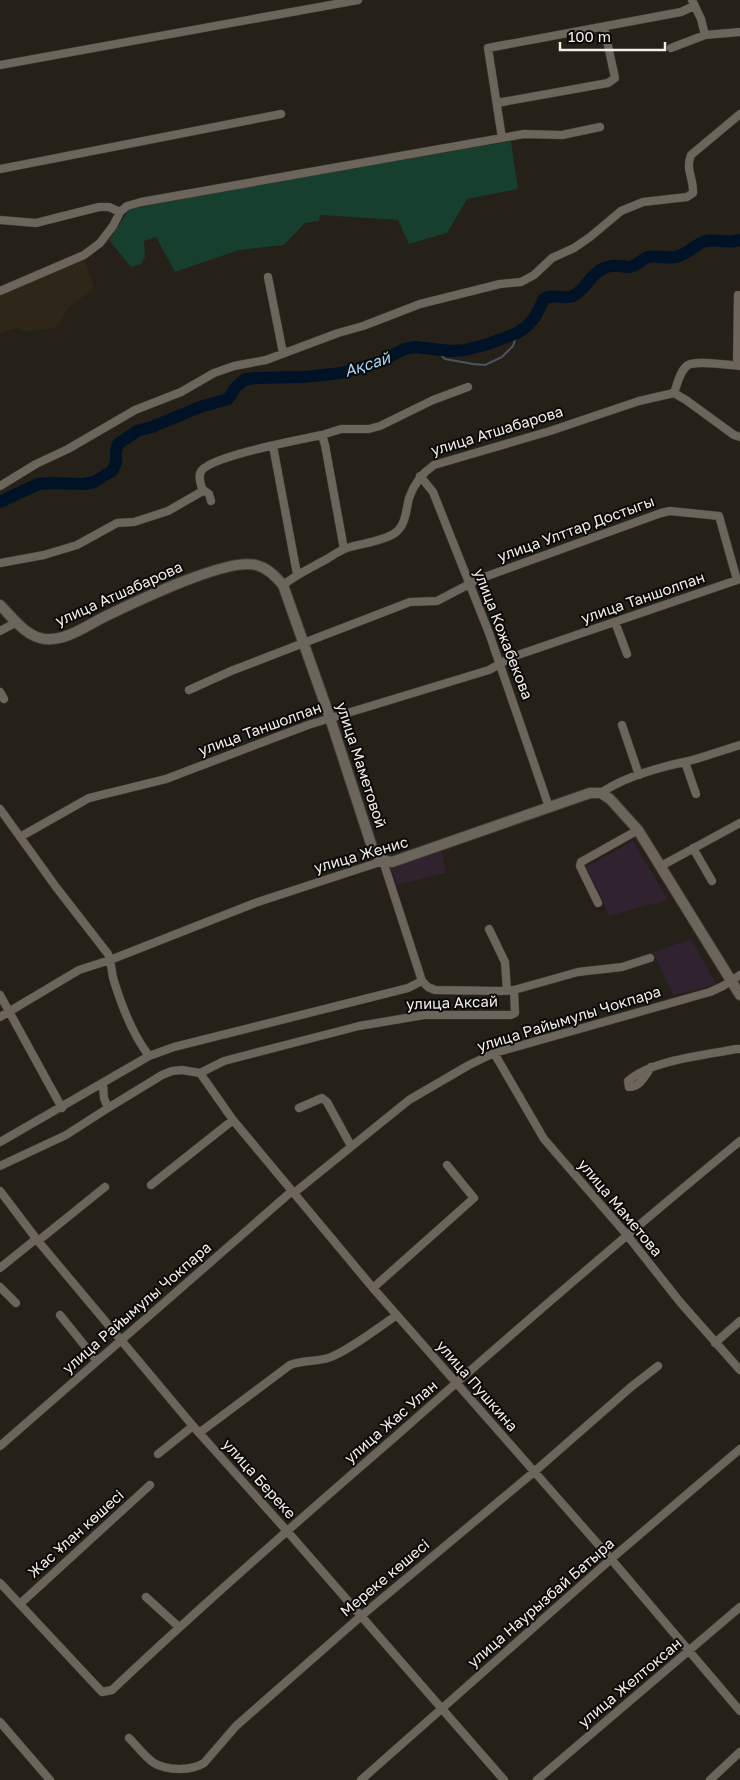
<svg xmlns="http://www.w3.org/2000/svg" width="740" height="1780" viewBox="0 0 740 1780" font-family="'Golos Text',sans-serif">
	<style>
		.commercial { fill: #30222f }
		.built { fill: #2e2618 }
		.green { fill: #163f2e }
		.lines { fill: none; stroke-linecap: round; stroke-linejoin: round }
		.stream { stroke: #495460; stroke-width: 2 }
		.river { stroke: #001226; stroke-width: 12 }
		.street-casing { stroke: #403b36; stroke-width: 9 }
		.secondary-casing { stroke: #403b36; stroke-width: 12 }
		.street { stroke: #6b655c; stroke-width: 8 }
		.secondary { stroke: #6b655c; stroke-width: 10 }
		.labels { text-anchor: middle; stroke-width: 4; stroke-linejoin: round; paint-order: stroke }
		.street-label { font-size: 15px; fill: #f2eee9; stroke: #0c0a07 }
		.water-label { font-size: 16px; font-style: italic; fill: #a0d2fa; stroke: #0c0a07 }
	</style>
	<rect width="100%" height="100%" fill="#252018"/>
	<path class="commercial" d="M633 841 668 900 608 916 602 898 586 867Z
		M442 851 446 873 397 885 391 869Z
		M691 939 716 983 704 988 673 995 653 952Z"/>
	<path class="built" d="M85 260 94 288 69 307 59 324 54 328 29 332 17 328 0 333V296L7 292Z"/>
	<path class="green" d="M511 141 518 189 467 199 447 233 409 244 398 220 320 215 319 221 305 223 284 245 239 250 175 272 156 237 144 241 145 257 141 264 131 267 109 240 129 210 143 205Z"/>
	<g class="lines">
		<path class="stream" d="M436 350 445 359 473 364 485 365 502 357 513 346 517 333"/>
		<path class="river" d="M0 502 38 484 51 483 84 484 94 482 112 471 116 463V451L118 444 137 431 152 427 200 407 228 399 236 387 244 380 254 378 304 377 342 373 380 362 404 349 415 347 451 351 465 350 488 344 517 333 526 327 535 317 544 299C554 293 563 300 573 296 587 289 589 273 607 267 615 264 621 267 629 267 638 266 642 258 649 257 658 255 667 259 676 257 687 255 695 244 706 241 717 239 729 244 740 240"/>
		<defs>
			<path id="street" d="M692 0 701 19 705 35
				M671 48 705 35 740 32
				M0 65 358 0
				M497 103 608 83 615 78 604 27
				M502 138 488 48 681 12 694 6
				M0 169 281 114
				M0 220 36 223 99 207H109L120 212
				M268 277 283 353
				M0 291 84 255 100 243 113 226 120 212 127 206 141 202 524 134 562 135 600 127
				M737 365 738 295
				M674 393 686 400 734 435 740 437
				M322 435 325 445 344 549
				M273 446 297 574
				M420 476 433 492 489 633 549 807
				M0 486 36 464 68 449 135 410 181 392 214 373 234 366 266 360 338 333 363 326 420 304 500 284 521 282 534 275 552 258 574 248 590 237 621 211 643 202 687 197 693 193C694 178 685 170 691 155L740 114
				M202 489 209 494 211 501
				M0 563 44 555 77 545 117 523 134 522 168 511 201 492 202 489C201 483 197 476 202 470 216 455 298 440 322 435L341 429H369L380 426 433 400 468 387
				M283 585C296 575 309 569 323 561 331 557 338 551 347 548 360 544 384 541 395 533 406 525 406 510 409 498 414 484 422 473 434 465L550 431 639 401 674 393C677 385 680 370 688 365 697 360 728 365 740 366
				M615 622 627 654
				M0 631 17 622
				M189 690 231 671 410 602 437 601 479 579 661 513 670 511 719 516 737 580
				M0 692 4 699
				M622 725 639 775
				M685 762 696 794
				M601 793C623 777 657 768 684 762 703 758 722 750 740 745
				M0 809 56 887 108 954C112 963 111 972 114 981 122 1007 133 1035 149 1056
				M20 837 89 798 166 779 308 725 489 670 512 657 740 579
				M693 848 712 881
				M661 866 740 823
				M598 903 580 866 581 862 638 830
				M489 929 505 962 507 991
				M0 995 62 1108
				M0 1017 79 970 110 960 255 903 383 861 422 981
				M494 1053 544 1139 627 1235 680 1302 740 1370
				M651 1067C645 1076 640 1087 629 1087L628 1081C651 1060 705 1055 737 1049H740
				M200 1073 233 1120 373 1288 611 1559 740 1711
				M103 1084 104 1098 108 1108
				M299 1108 322 1098 327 1102 351 1146
				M0 1142 149 1056 174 1047 408 988 422 981 428 987 435 990 501 991 514 990 578 972 622 967 650 958
				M0 1166 66 1135 108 1108 162 1075 172 1071 182 1070 200 1073 224 1061 359 1026 424 1015H511L515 1013 514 990
				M151 1185 233 1120
				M0 1191 38 1241 193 1426 287 1531 504 1780
				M294 1193 409 1100 469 1065 494 1053 710 992 723 986 740 975
				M38 1241 105 1187
				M0 1268 36 1239
				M0 1287 16 1303
				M373 1288 474 1198 447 1165
				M60 1315 97 1361
				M715 1343 740 1321
				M199 1433 290 1365C302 1360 315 1362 328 1358 347 1352 379 1327 397 1315
				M0 1446 292 1191
				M158 1454 193 1426
				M0 1583 102 1692 112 1690C204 1603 300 1519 396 1436 509 1336 623 1237 740 1141
				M146 1597 179 1627
				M21 1603 150 1485
				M0 1722 50 1780
				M129 1738C137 1746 145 1757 154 1763 168 1771 191 1771 204 1763L236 1726 360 1617 534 1472 631 1387 658 1366
				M361 1780 611 1559 740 1449
				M537 1780 740 1607
				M710 1780 740 1752"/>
			<path id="secondary" d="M0 605C12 617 26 637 45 639 65 641 85 627 102 618 131 604 226 557 256 565 268 568 275 576 283 585L330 718 373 850C379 858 382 861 392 862L590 793H601L610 799 638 830 740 995"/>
		</defs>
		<use href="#street" class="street-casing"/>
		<use href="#secondary" class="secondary-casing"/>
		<use href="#street" class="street"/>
		<use href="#secondary" class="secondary"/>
	</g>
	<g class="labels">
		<g class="street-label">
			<text transform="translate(497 431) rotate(-17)" y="5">улица Атшабарова</text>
			<text transform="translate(576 529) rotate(-20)" y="5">улица Улттар Достыгы</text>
			<text transform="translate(119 594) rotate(-24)" y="5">улица Атшабарова</text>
			<text transform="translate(643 598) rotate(-19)" y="5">улица Таншолпан</text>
			<text transform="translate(503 634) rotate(69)" y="5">улица Кожабекова</text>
			<text transform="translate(260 729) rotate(-20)" y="5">улица Таншолпан</text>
			<text transform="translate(361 765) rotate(72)" y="5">улица Маметовой</text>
			<text transform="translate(361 855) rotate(-16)" y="5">улица Женис</text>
			<text transform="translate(452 1003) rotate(-2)" y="5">улица Аксай</text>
			<text transform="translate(569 1019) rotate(-17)" y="5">улица Райымулы Чокпара</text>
			<text transform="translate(620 1208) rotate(50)" y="5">улица Маметова</text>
			<text transform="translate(137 1308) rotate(-41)" y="5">улица Райымулы Чокпара</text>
			<text transform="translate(477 1386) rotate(49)" y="5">улица Пушкина</text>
			<text transform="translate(391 1422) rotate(-41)" y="5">улица Жас Улан</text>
			<text transform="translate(259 1479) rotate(48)" y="5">улица Береке</text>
			<text transform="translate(76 1534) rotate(-42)" y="5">Жас Ұлан көшесі</text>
			<text transform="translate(385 1578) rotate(-40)" y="5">Мереке көшесі</text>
			<text transform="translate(541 1603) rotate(-41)" y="5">улица Наурызбай Батыра</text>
			<text transform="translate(630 1683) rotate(-40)" y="5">улица Желтоксан</text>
		</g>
		<g class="water-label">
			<text transform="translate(367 364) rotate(-18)" y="6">Ақсай</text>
		</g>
	</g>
	<path d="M560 42v8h105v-8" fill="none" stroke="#f2eee9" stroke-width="2.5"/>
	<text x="568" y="42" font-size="15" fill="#f2eee9" stroke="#0c0a07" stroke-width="4" paint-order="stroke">100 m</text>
</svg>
